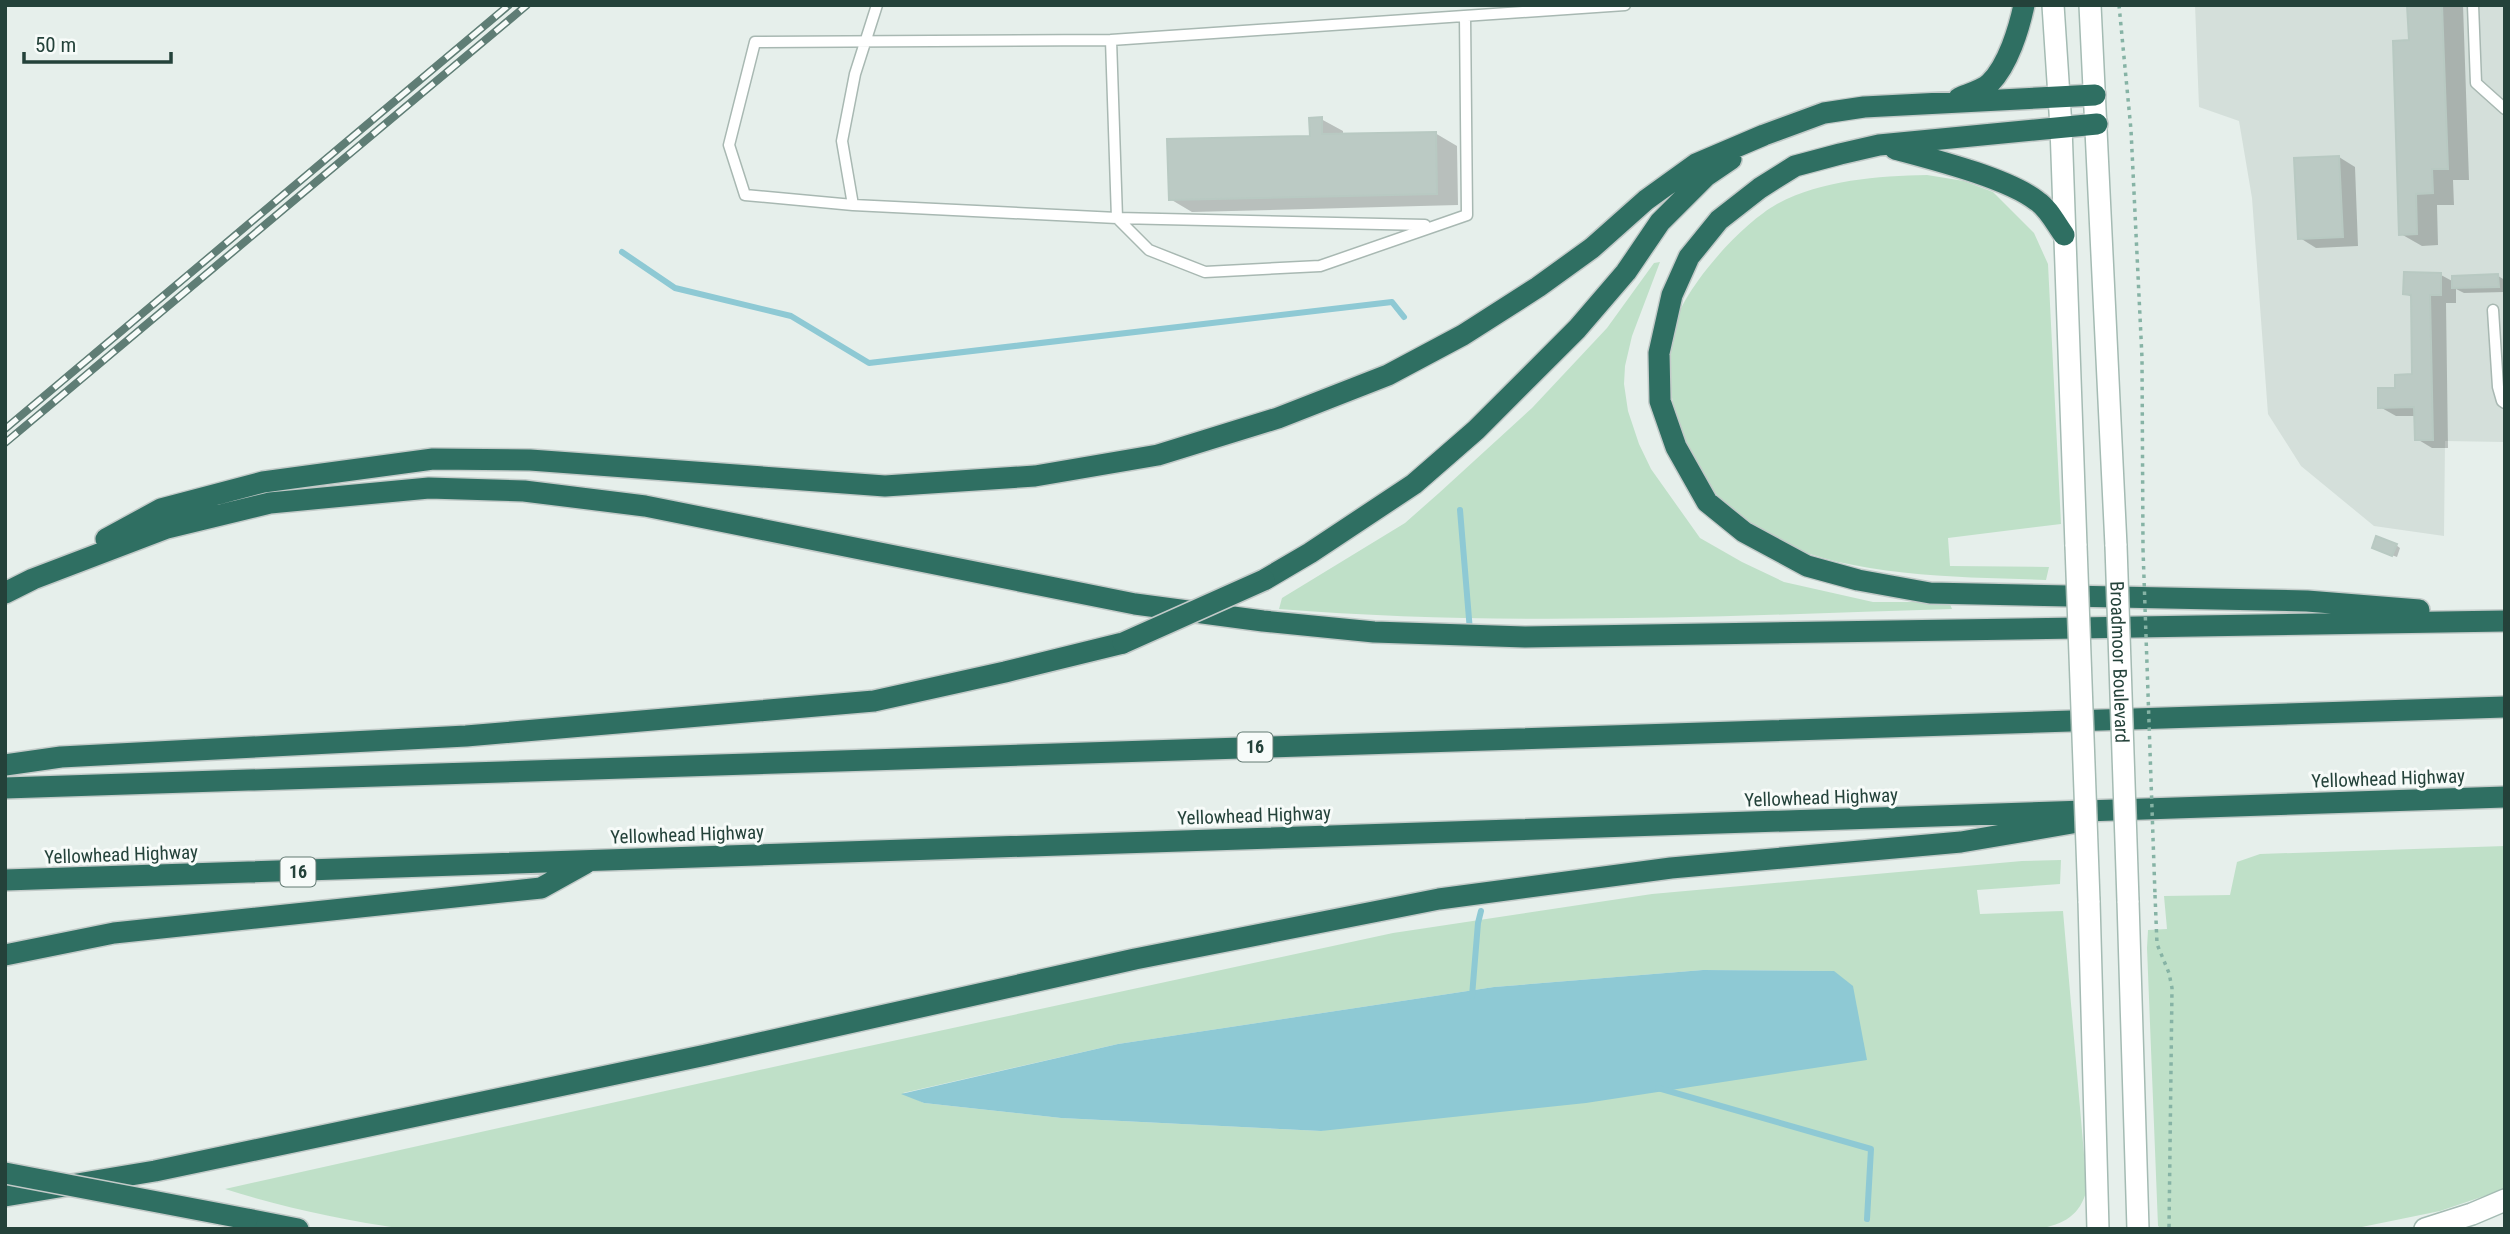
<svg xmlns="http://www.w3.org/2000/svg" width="2510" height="1234" viewBox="0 0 2510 1234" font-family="'Roboto Condensed',sans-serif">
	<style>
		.built { fill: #d4dfda }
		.green { fill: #bfe0c8; fill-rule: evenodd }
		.water { fill: #8ec9d4 }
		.shadow { fill: #0003 }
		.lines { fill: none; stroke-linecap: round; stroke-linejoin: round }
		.stream { stroke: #8ec9d4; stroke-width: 6 }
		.building { fill: #bbcac4; stroke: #b8c9c2; stroke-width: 2 }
		.lane-casing { stroke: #a8b8b2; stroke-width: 13 }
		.secondary-casing { stroke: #a4bbb3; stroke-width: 24 }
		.highway-casing { stroke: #c2cac8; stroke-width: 24 }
		.path { stroke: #86b3a5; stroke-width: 3.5; stroke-dasharray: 3.5 5; stroke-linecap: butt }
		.lane { stroke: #fff; stroke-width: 10 }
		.secondary { stroke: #fff; stroke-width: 21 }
		.highway { stroke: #2f6f62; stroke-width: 21 }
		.rail-casing { stroke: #5f7d75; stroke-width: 8 }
		.rail { stroke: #f7fbf9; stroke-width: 5; stroke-dasharray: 16; stroke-linecap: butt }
		.secondary-bridge-casing { stroke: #a4bbb3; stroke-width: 24; stroke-linecap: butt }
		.highway-bridge-casing { stroke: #c2cac8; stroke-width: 24; stroke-linecap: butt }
		.path-bridge { stroke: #86b3a5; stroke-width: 3.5; stroke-dasharray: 3.5 5; stroke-linecap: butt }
		.secondary-bridge { stroke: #fff; stroke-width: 21 }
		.highway-bridge { stroke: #2f6f62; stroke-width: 21 }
		.labels { text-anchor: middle; stroke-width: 6; stroke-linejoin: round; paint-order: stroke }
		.shield { fill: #f7fbf9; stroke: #637a73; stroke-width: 2 }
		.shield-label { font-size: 18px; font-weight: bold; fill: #24423a }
		.street-label { font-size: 19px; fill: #24423a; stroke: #f7fbf9 }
	</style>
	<rect width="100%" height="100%" fill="#e6efeb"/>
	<path class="built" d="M2195 5H2505V442L2445 441 2444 536 2374 526 2301 466 2268 414 2252 198 2239 121 2199 107Z"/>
	<path class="green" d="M1927 175 1964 181 1993 192 2034 233 2048 264 2061 524 1948 538 1950 566 2049 567 2046 580C1960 577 1837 578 1762 533 1694 492 1659 410 1672 333 1680 291 1741 224 1777 204 1821 180 1878 176 1927 175Z
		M1660 262 1632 336 1625 366 1624 384 1628 411 1639 444 1651 469 1700 538 1742 562 1784 582 1873 602H1949L1952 609C1728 616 1503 627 1279 609L1282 598 1405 523 1439 493 1532 408 1607 328 1654 263Z
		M2505 846V1189L2440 1211 2352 1229H2162L2158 1226 2147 948 2148 930 2167 929 2164 896 2230 895 2237 862 2260 854Z
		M2061 860 2060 884 1977 890 1980 914 2063 911 2087 1189C2080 1216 2064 1224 2038 1229H404C343 1220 284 1208 225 1189L823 1056 1393 933 1652 894 2022 861ZM1703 970 1834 971 1321 1131 1061 1118 924 1103 903 1093 1118 1044 1494 987Z"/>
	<path class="water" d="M1703 970 1834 971 1853 986 1867 1060 1586 1103 1321 1131 1061 1118 924 1103 901 1094 1118 1044 1494 987Z"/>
	<path class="shadow" d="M2409 5H2463L2469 180H2453L2454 205H2437L2438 245 2422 246 2401 234 2410 42Z
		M1321 119 1343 131V135L1435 133 1457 146 1458 205 1192 212 1170 199 1311 137Z
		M2339 157 2355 167 2358 246 2316 248 2300 238Z
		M2441 275 2454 282 2498 276 2505 280V292L2464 293 2456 289V303H2446L2448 448H2432L2417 439 2416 416H2396L2380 407 2414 376 2413 298 2405 293Z
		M2396 545 2400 548 2397 557 2378 550Z"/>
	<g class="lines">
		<path class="stream" d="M622 252 675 288 791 316 869 363 1392 302 1404 317
			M1460 510 1470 631
			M1472 996 1478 923 1481 911
			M1658 1088 1871 1149 1867 1219"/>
	</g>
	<path class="building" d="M2407 5H2442L2448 169H2432L2433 193 2416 194 2417 234 2399 235 2393 41 2409 40Z
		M1322 117V134L1436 132 1437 194 1169 200 1167 139 1310 136 1309 118Z
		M2339 156 2343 237 2298 239 2294 158Z
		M2404 272 2441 273V295H2430L2433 440H2415L2414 407 2378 408V388H2395V375L2412 374 2411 295 2403 294Z
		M2498 274 2499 287 2452 288V276Z
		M2376 536 2397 544 2392 556 2372 548Z"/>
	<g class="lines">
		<defs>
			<path id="lane" d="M2473 5 2476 83 2505 109
				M1111 40 1625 5
				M853 205 745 195 729 145 755 42 1111 40 1117 218 853 205 842 141 855 74 877 5
				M1117 218 1149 250 1205 272 1320 266 1467 215 1465 16
				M1117 218 1425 225
				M2493 310 2498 387 2502 401 2505 403"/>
			<path id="secondary" d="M2053 5 2061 127 2076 546
				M2090 5 2116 546
				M2089 901 2098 1229
				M2128 901 2138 1229
				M2425 1229 2472 1214 2505 1200"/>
			<path id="highway" d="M1959 98C1968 94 1983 90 1990 83 2008 65 2019 29 2024 5
				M2097 124 1879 145 1840 154 1795 166 1760 188 1719 220 1689 257 1672 295 1659 353 1660 401 1676 447 1707 502 1744 532 1807 566 1858 580 1930 593 2307 601 2419 610
				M1895 149C1932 159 2008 178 2037 201 2048 208 2056 224 2064 235
				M106 539 161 509 263 482 433 459 530 460 885 486 1035 476 1158 455 1278 418 1388 375 1463 335 1538 287 1592 248 1646 200 1696 164 1764 135 1824 113 1864 107 2095 95
				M1264 580 1310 553 1414 484 1476 430 1577 329 1626 272 1660 222 1706 176 1731 159
				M5 593 33 579 167 528 270 503 429 488 524 491 645 506 1135 604 1263 621 1374 632 1525 637 2505 621
				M5 765 61 757 466 736 874 701 1005 672 1123 643
				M5 788 2505 707
				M5 880 2505 797
				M5 955 114 933 541 888 586 863
				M5 1196 155 1171 706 1055 1135 959 1439 899 1671 868 1961 842 2078 822
				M247 1219 298 1229"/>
		</defs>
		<use href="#lane" class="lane-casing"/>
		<use href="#secondary" class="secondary-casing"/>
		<use href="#highway" class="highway-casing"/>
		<path class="path" d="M2119 5 2131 130 2142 358 2143 549
			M2155 895 2157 944 2169 973 2172 988 2169 1229"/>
		<use href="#lane" class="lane"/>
		<use href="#secondary" class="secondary"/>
		<use href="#highway" class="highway"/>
		<defs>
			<path id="rail" d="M5 429 509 5
				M5 443 527 5"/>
		</defs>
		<use href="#rail" class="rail-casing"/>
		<use href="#rail" class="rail"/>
		<defs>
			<g id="secondary-bridge">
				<path d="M2076 546 2089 901"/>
				<path id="s1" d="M2116 546 2128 901"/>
			</g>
			<path id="highway-bridge" d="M1123 643 1264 580
				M5 1173 247 1219"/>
		</defs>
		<use href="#secondary-bridge" class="secondary-bridge-casing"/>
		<use href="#highway-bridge" class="highway-bridge-casing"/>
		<path class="path-bridge" d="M2143 549 2155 895"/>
		<use href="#secondary-bridge" class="secondary-bridge"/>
		<use href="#highway-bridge" class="highway-bridge"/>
	</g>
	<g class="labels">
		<g class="shield">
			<rect x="1237.5" y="732.5" width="35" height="29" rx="5"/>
			<rect x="280.5" y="857.5" width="35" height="29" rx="5"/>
		</g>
		<g class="shield-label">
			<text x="1255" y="753">16</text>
			<text x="298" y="878">16</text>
		</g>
		<g class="street-label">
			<text dy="7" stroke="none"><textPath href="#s1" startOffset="116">Broadmoor Boulevard</textPath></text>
			<text transform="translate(2388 778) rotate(-2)" y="7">Yellowhead Highway</text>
			<text transform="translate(1821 797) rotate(-2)" y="7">Yellowhead Highway</text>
			<text transform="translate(1254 815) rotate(-2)" y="7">Yellowhead Highway</text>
			<text transform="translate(687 834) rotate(-2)" y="7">Yellowhead Highway</text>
			<text transform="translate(121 854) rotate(-2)" y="7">Yellowhead Highway</text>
		</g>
	</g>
	<rect width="2510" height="1234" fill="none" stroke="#24423a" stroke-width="14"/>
	<path d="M24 52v10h147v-10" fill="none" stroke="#24423a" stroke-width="3.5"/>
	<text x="35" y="52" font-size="21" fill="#24423a" stroke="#f7fbf9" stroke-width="5" paint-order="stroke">50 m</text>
</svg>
